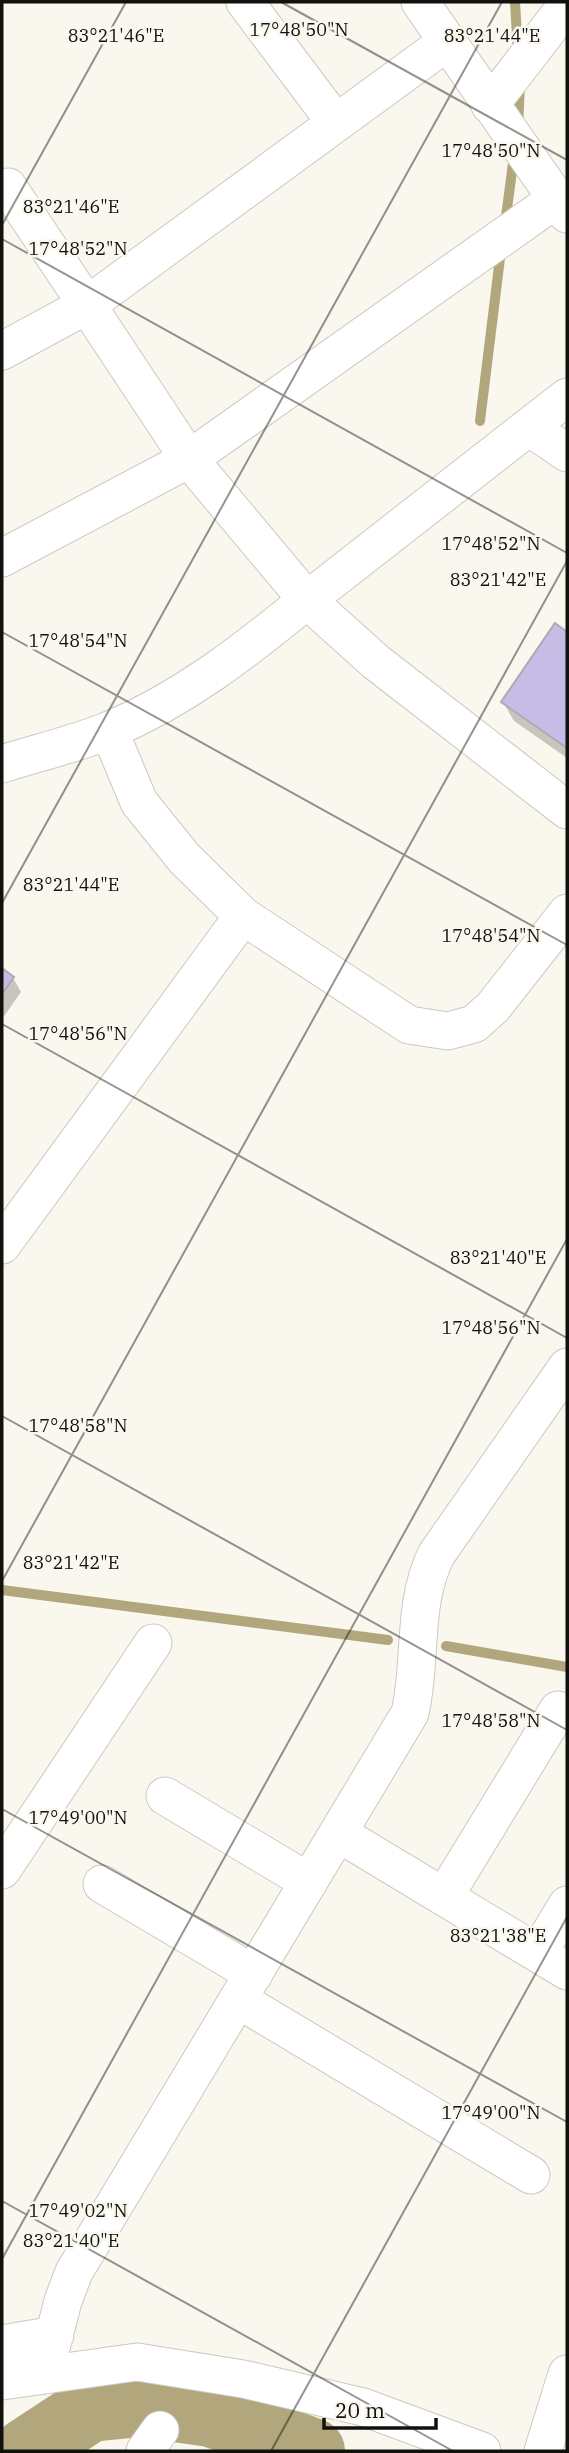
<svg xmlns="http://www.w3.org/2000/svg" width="569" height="2453" viewBox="0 0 569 2453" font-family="'IBM Plex Serif',serif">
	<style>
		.shadow { fill: #0003 }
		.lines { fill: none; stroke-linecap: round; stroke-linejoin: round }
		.stream { stroke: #b2a67c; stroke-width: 10 }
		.river { stroke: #b2a67c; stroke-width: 66 }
		.building { fill: #c6bce6; stroke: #acabb3; stroke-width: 2 }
		.minor-casing { stroke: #cbc9c1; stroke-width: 39 }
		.minor { stroke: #fff; stroke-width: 37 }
		.ticks { fill: none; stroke: #11110e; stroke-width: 2; stroke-opacity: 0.45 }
		.ticks-label { font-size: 18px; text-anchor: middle; fill: #11110e; stroke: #f9f7ee; stroke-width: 5; stroke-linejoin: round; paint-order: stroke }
	</style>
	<rect width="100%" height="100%" fill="#f9f7ee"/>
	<path class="shadow" d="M555 626 567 634V758L514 721 503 702Z
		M2 970 13 978 21 992 2 1019Z"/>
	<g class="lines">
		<path class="stream" d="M515 2 518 53
			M518 127 520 83
			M505 224 514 156
			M480 421 501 250
			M2 1590 388 1640
			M446 1646 567 1667"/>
		<path class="river" d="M26 2451 90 2409 140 2404 211 2414 312 2451"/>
	</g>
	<path class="building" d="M555 623 567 632V748L501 702Z
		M2 968 14 977 2 994Z"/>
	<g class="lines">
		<defs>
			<path id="minor" d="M245 2 336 123
				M420 2 567 214
				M447 42 87 305 189 459 555 200
				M490 105 567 5
				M2 351 87 305 8 187
				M529 427 567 453
				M2 558 189 459 307 600 567 397
				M109 730 139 802 184 858 243 916 409 1025 448 1031 474 1024 493 1007 567 913
				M2 764C37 753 75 744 110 730 185 698 245 651 307 600L376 662 567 810
				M2 1245 243 916
				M165 1796 309 1882
				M338 1833 567 1971
				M2 1870 153 1643
				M102 1884 254 1974
				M444 1897 558 1710
				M538 1953 567 1905
				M239 2000 531 2175
				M2 2344 55 2335
				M44 2375 63 2301 74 2272 410 1713C422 1660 412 1604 436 1555L567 1367
				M2 2381 137 2362 243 2379 363 2407 482 2451
				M145 2451 160 2430
				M543 2451 567 2374"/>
		</defs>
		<use href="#minor" class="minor-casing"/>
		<use href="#minor" class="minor"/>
	</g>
	<path class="ticks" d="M281 2 567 160M2 225 126 2M2 239 567 553M2 632 567 945M2 903 502 2M2 1024 567 1338M2 1416 567 1730M2 1581 567 561M2 1809 567 2122M2 2201 453 2451M2 2259 567 1239M271 2451 567 1917"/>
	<g class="ticks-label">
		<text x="299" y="36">17°48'50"N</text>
		<text x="116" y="42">83°21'46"E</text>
		<text x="492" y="42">83°21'44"E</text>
		<text x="491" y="157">17°48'50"N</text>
		<text x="71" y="213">83°21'46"E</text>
		<text x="78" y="255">17°48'52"N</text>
		<text x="491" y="550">17°48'52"N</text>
		<text x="498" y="586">83°21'42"E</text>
		<text x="78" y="647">17°48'54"N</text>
		<text x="71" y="891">83°21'44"E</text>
		<text x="491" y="942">17°48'54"N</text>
		<text x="78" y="1040">17°48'56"N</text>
		<text x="498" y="1264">83°21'40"E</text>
		<text x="491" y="1334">17°48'56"N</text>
		<text x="78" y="1432">17°48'58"N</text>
		<text x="71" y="1569">83°21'42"E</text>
		<text x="491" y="1727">17°48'58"N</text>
		<text x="78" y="1824">17°49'00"N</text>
		<text x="498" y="1942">83°21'38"E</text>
		<text x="491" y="2119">17°49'00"N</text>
		<text x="78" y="2217">17°49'02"N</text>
		<text x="71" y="2247">83°21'40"E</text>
	</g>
	<rect width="569" height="2453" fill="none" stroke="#11110e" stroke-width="7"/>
	<path d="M324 2418v10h112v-10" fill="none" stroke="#11110e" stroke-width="3.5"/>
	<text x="335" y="2418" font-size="21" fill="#11110e" stroke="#f9f7ee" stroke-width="5" paint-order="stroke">20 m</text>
</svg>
